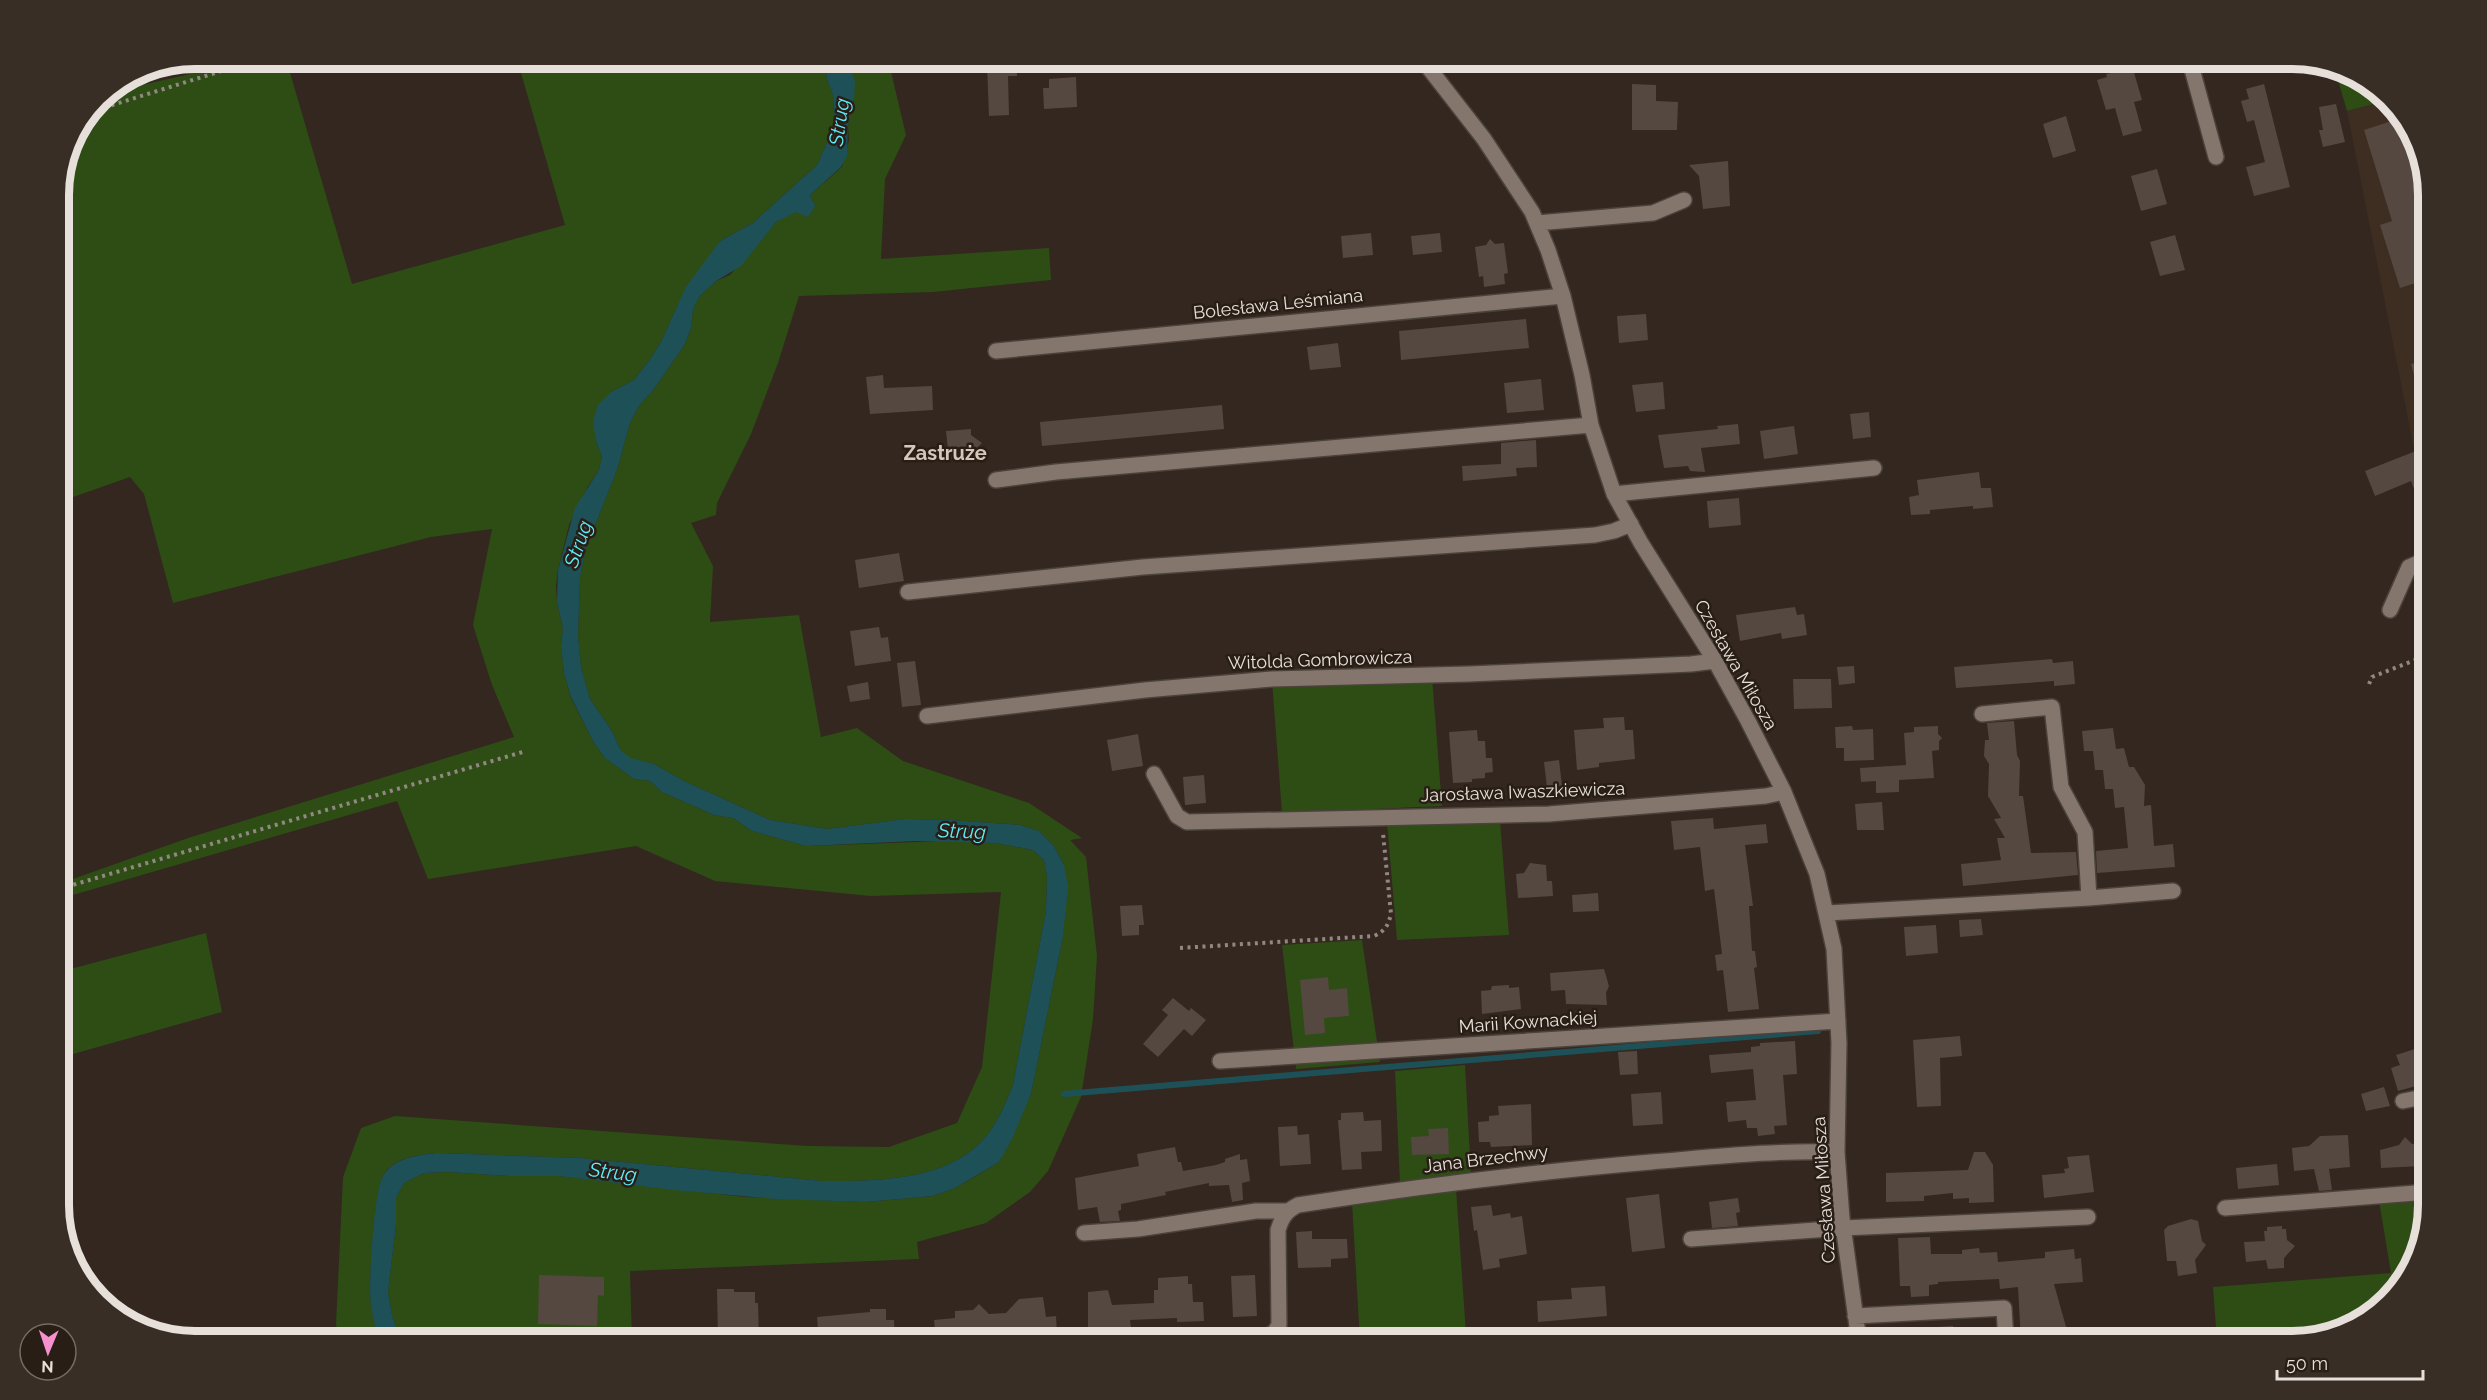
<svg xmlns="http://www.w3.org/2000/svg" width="2487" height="1400" viewBox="0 0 2487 1400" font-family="Raleway,sans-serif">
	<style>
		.built { fill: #3e2d21 }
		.green { fill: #2d4d15 }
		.water { fill: #1e5157 }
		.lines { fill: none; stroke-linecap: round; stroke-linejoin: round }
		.stream { stroke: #1e5157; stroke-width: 6 }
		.building { fill: #554840 }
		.minor-casing { stroke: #4b423b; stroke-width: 18 }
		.path { stroke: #918881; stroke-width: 4; stroke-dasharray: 3 4.5; stroke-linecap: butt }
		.minor { stroke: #84766d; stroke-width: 15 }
		.labels { text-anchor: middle; stroke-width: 5; stroke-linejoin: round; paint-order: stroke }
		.street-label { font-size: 18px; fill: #e7e0da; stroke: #291e16 }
		.water-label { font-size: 20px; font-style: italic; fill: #5fecfb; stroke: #291e16 }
		.neighbourhood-label { font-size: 20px; font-weight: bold; fill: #d6c7bc; stroke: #291e16 }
		.rim { fill: none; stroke: #e7e0da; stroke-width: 8 }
	</style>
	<rect width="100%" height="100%" fill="#33271f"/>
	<path class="built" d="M2385 101 2410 127 2428 187V448L2415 454 2347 111Z"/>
	<path class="green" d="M256 59H286L352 284 565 225 517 59H824L827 79 833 95 835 125 817 165 753 223 720 241 677 307 661 342 651 358 634 380 611 392 596 441 602 457 599 470 587 488 569 525 558 570 556 586 557 602 563 628 561 646 564 673 571 698 594 743 605 758 634 779 650 781 662 792 714 815 733 818 752 831 806 846 946 841 996 843 1033 850 1044 860 1047 877 1046 911 1013 1085C1004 1106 996 1128 979 1144 940 1182 872 1181 822 1181L580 1158 436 1153C418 1155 392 1158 383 1176 375 1191 370 1271 370 1291 370 1307 376 1325 379 1341H340L336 1324 343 1177 361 1128 395 1116 808 1146 889 1147 957 1123 982 1067 1001 892 871 896 715 881 636 846 428 879 397 801 59 899V884L188 838 514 737 492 685 473 625 492 529 431 537 173 603 144 494 130 477 59 502V187L69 143 99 98 107 93Z
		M848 59H888L906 135 885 179 881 259 1049 248 1051 280 933 292 799 296 778 363 751 434 717 503 716 515 691 523 713 566 710 622 799 615 821 737 857 728 903 761 1029 803 1082 838 1070 840 1086 857 1097 956 1093 1019 1081 1097 1048 1171 1030 1192 986 1223 917 1242 919 1259 630 1271 632 1341H401L392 1315 388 1292 396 1224V1198L404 1183 424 1173 448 1172 509 1176H559L745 1197 865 1202 933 1196 955 1188 976 1176 999 1162 1031 1094 1063 936 1064 865 1054 846 1039 831 1020 825 950 820 905 819 827 829 770 820 684 781 654 764 630 759 620 749 612 731 590 699 581 667 578 637 580 577 586 548 617 470 630 423 639 406 654 389 685 344 691 328 693 309 699 297 716 281 730 275 776 222 813 201 810 195 842 167 849 140 848 126 854 98Z
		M2335 70 2360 77 2385 101 2347 111Z
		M1432 677 1442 806 1282 813 1272 681Z
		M1500 821 1509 935 1397 940 1387 822Z
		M206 933 222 1012 59 1058V972Z
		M1362 940 1380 1062 1296 1069 1282 945Z
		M1465 1065 1471 1175 1400 1184 1395 1071Z
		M1456 1188 1466 1334 1360 1341 1352 1202Z
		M2428 1197V1205L2410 1273 2360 1323 2292 1341H2217L2213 1287 2391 1273 2379 1201Z"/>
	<path class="water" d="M824 59H848L855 82 854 98 848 126 847 156 841 167 810 195 815 206 808 217 796 212 776 222 741 266 716 281 699 297 693 309 691 328 685 344 654 389 639 406 630 423 617 470 586 548 580 577 578 637 581 667 590 699 612 731 620 749 630 758 654 764 684 781 770 820 827 829 905 819 950 820 1020 825 1039 831 1054 846 1064 865 1068 887 1063 936 1031 1094 1012 1139 999 1162 955 1188 933 1196 865 1202 775 1199 674 1190 559 1176H509L448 1172 424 1173 404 1183 396 1198V1224L388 1292 392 1315 401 1341H379C375 1326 370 1307 370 1291 370 1271 374 1191 383 1176 393 1158 418 1155 436 1153L580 1158 822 1181C872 1181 940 1182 979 1144 996 1128 1004 1106 1013 1085L1046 911 1047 877 1044 860 1033 850 996 843 915 841 806 846 752 831 733 818 714 815 662 792 650 781 634 779 605 758 594 743 571 697 564 673 561 646 563 628 557 602 558 570 575 508 599 470 602 457 596 441 593 421 598 405 611 392 634 380 651 358 661 342 686 287 720 241 753 223 817 165 835 125 833 95 827 79Z"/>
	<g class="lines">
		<path class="stream" d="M1064 1094 1818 1031"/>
	</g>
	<path class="building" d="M999 58H1016L1017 76H1008L1009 115 989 116 987 65H999Z
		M2133 69 2142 100 2134 102 2142 131 2123 136 2115 108 2106 110 2097 80 2107 77 2106 74Z
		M1076 77 1077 107 1044 109 1043 88H1049V79Z
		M1632 84 1656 85V101L1678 102 1677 130H1632Z
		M2264 84 2290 187 2254 196 2246 167 2265 162 2254 120 2247 122 2241 101 2249 99 2246 89Z
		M2336 104 2345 142 2323 147 2319 130H2323L2319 107Z
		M2066 116 2076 151 2053 158 2043 124Z
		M2401 118 2410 127 2428 187V279L2400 288 2380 225 2392 221 2364 130Z
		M1728 161 1730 206 1703 209 1699 176 1689 165Z
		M2157 169 2167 204 2141 211 2131 176Z
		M1371 233 1373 255 1343 258 1341 236Z
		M1440 233 1442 252 1413 255 1411 236Z
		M2175 235 2185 270 2160 276 2150 242Z
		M1490 239 1495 244 1504 243 1508 273 1504 274 1505 284 1484 287 1483 276 1479 277 1475 247 1486 245Z
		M1646 314 1648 340 1619 343 1617 316Z
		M1526 319 1529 348 1401 360 1399 331Z
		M1338 343 1341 367 1310 370 1307 347Z
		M2428 359V410L2423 411 2411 364Z
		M883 375 884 388 932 386 933 410 870 414 866 377Z
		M1541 379 1544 410 1507 413 1504 383Z
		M1663 382 1665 409 1636 412 1632 385Z
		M1222 405 1224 429 1042 446 1040 422Z
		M1869 412 1871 437 1853 439 1850 414Z
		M1738 424 1740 444 1701 448 1705 472 1690 471 1688 466 1664 468 1658 435 1718 429 1717 426Z
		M1794 426 1798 454 1764 459 1760 431Z
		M971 429V435L982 443 978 447 979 457 949 459 946 431Z
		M1536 440 1537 467 1516 468 1517 476 1463 481 1462 466 1501 464V443Z
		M2426 447 2428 460 2427 522 2411 481 2375 496 2365 471Z
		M1979 472 1981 488H1991L1993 507 1973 509V506L1930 510V514L1911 515 1909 497 1919 495 1917 480Z
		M1739 498 1741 525 1709 528 1707 501Z
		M899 553 904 581 859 588 855 560Z
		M1795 607 1797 615 1804 614 1807 635 1782 639 1781 633 1740 641 1736 615Z
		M879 627 881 638 888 637 891 661 855 666 850 631Z
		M2052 659 2053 663 2073 661 2075 684 2054 686V681L1956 688 1954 667Z
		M915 661 921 705 902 707 897 663Z
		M1854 666 1855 683 1839 685 1837 667Z
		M1793 679H1831L1832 708 1794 709Z
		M868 682 870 699 850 702 847 686Z
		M1624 717 1625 730H1633L1635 759 1599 763V767L1577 770 1574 730 1604 728 1603 718Z
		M2014 721 2017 755 2020 761 2019 796H2023L2031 853 2076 852 2078 875 1963 886 1961 864 2001 860 1997 838H2005L1994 819 2001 818 1988 796 1989 764 1984 756 1985 740H1989L1987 723Z
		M1852 726 1853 730 1873 729 1874 760 1844 761V748H1836L1835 727Z
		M1938 726V734L1942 738 1939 741V750L1932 751 1934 778 1899 780V792L1876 793V781L1861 782 1860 768 1906 765 1904 733 1914 732V727Z
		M2113 728 2116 749 2124 748 2129 767H2134L2145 785 2144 806 2151 805 2154 846 2173 844 2175 867 2097 873 2096 851 2128 848 2124 807 2115 808 2113 789H2105L2103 770H2095L2093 751H2084L2082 731Z
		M1477 730 1478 741H1485L1486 758H1492L1493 772 1485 773V778L1472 779V782L1453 783 1449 732Z
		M1138 734 1143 766 1112 771 1107 740Z
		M1559 760 1562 786 1547 788 1544 762Z
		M1204 775 1206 803 1185 805 1183 777Z
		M1882 802 1884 830H1857L1855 804Z
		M1713 818 1714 829 1766 824 1768 843 1745 845 1753 906H1749L1752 951H1755L1757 967 1754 968 1759 1009 1728 1012 1723 970 1717 971 1715 955 1722 954 1714 889 1705 891 1700 847 1674 850 1671 821Z
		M1530 863 1546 865 1547 881H1552L1553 896 1518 898 1516 874 1524 873Z
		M1598 893 1599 911 1573 912 1572 895Z
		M1142 905 1144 925H1139V935L1122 936 1120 906Z
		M1981 919 1983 935 1960 937 1959 920Z
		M1936 925 1938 953 1906 956 1904 927Z
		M1604 969 1609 986 1606 993 1607 1005 1566 1004 1565 990 1551 991 1550 973Z
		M1328 977 1329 990 1347 988 1349 1016 1324 1018 1325 1033 1305 1035 1300 980Z
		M1509 985V988L1519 987 1521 1009 1482 1014 1481 991 1491 990 1492 986Z
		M1173 998 1189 1011 1191 1008 1206 1020 1192 1036 1184 1029 1158 1057 1143 1044 1168 1015 1162 1010Z
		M1960 1036 1962 1056 1940 1058 1941 1106 1917 1107 1913 1040Z
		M1795 1041 1797 1074 1783 1075 1787 1125 1774 1126 1775 1134 1758 1136 1757 1128H1747L1746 1120 1728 1122 1726 1102 1756 1100 1753 1069 1711 1073 1709 1055 1751 1052V1047L1760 1046V1043Z
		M2418 1048 2420 1056 2428 1054V1078L2415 1083 2416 1086 2398 1091 2391 1068 2400 1065 2396 1055Z
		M1637 1051 1638 1074 1620 1075 1618 1052Z
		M2384 1087 2390 1106 2366 1111 2361 1094Z
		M1661 1092 1663 1124 1633 1126 1631 1094Z
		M1531 1104 1532 1145 1491 1147 1490 1142H1479L1478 1122 1489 1121V1116L1499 1115 1498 1106Z
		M1363 1112 1364 1121 1381 1120 1382 1151 1361 1152 1362 1169 1342 1170 1338 1120H1341V1113Z
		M1297 1126 1298 1135 1309 1134 1311 1164 1280 1166 1278 1127Z
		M1448 1128 1449 1154 1412 1155 1411 1137 1429 1136 1428 1129Z
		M2348 1135 2350 1167 2329 1169 2332 1190 2319 1191 2314 1169 2294 1171 2292 1148 2309 1146 2320 1136Z
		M2405 1137 2412 1144H2420L2422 1166 2381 1168 2380 1150 2399 1145Z
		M1175 1147 1178 1162H1181L1183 1171 1216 1165 1225 1162V1159L1240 1154V1160L1247 1159 1250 1181 1242 1183 1243 1200 1232 1202 1229 1185 1209 1186V1183L1165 1192 1166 1195 1121 1204V1210L1118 1211 1120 1221 1100 1222 1097 1207 1078 1210 1075 1178 1139 1166 1137 1154Z
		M1974 1152H1985L1993 1165 1994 1202 1969 1203V1198L1953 1199V1193L1924 1196V1201L1886 1202V1173L1968 1170Z
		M2089 1155 2094 1192 2044 1198 2042 1175 2065 1173 2064 1169 2069 1168 2067 1157Z
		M2277 1164 2279 1185 2238 1189 2236 1168Z
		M1659 1194 1665 1248 1632 1252 1626 1198Z
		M1738 1198 1740 1212 1736 1213 1738 1226 1712 1228 1709 1202Z
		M1491 1205 1493 1216 1510 1213 1511 1218 1522 1216 1527 1254 1499 1259 1500 1267 1483 1270 1477 1230 1474 1231 1471 1207Z
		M2191 1219 2198 1221 2202 1241 2206 1245 2195 1260 2197 1273 2178 1276 2176 1261H2167L2164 1230 2168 1226Z
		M2282 1226V1229H2286L2287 1240 2295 1246 2284 1258V1268L2268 1269 2266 1260 2246 1262 2244 1242 2265 1241 2264 1231H2267V1227Z
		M1312 1231V1239H1347L1348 1258 1331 1259V1267L1298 1268 1296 1232Z
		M1930 1237 1931 1254H1962V1250L1979 1248 1980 1253 1997 1252 1998 1262 2045 1258V1252L2074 1249 2075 1259 2081 1258 2083 1282 2054 1284 2070 1341H2021L2018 1287 2000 1289 1999 1279 1938 1282V1284L1929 1285V1296L1911 1297 1910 1286H1900L1898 1238Z
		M539 1275 604 1277V1296L598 1295 597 1326 538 1324Z
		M1255 1275 1257 1316 1233 1317 1231 1276Z
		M1188 1276V1284H1192L1193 1302H1203L1204 1321 1177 1322V1318L1130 1320 1131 1328 1113 1329V1334L1088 1336V1292L1108 1290 1112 1305 1154 1303V1290H1158V1278Z
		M1605 1286 1607 1316 1538 1322 1537 1301 1572 1299 1571 1288Z
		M717 1289H734V1292H755V1303H758L759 1341 718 1338Z
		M1043 1297 1046 1317 1056 1316 1057 1335 1023 1337V1341L936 1339 934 1320 955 1318V1311L973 1310 979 1304 989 1314 1006 1313 1019 1299Z
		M870 1309H886V1320H894L895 1341H819L817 1317 870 1312Z
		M1953 1326 1954 1341H1903V1329Z"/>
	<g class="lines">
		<defs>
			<path id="minor" d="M1421 58 1484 139 1532 212 1548 250 1563 296 1582 375 1591 425 1614 494 1641 543 1715 661 1748 721 1784 792 1817 874 1834 949 1839 1043 1837 1152 1842 1218 1859 1341
				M2189 58 2216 157
				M1537 223 1653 213 1684 200
				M996 351 1563 296
				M996 480 1056 472 1591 425
				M1614 494 1874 468
				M908 592 1143 567 1595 535 1614 531 1631 524
				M2390 610 2409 567 2428 559
				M927 716 1145 690 1272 679 1469 674 1691 664 1715 661
				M1154 774 1177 816 1187 822 1549 814 1766 796 1784 792
				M2089 898 2173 891
				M1827 913 2089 898 2085 832 2061 787 2052 707 1982 714
				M1220 1061 1838 1021
				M2403 1101 2428 1096
				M2225 1208 2428 1192
				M1084 1233 1138 1229 1256 1211H1287
				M1691 1239 1843 1228 2088 1217
				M1855 1316 2004 1308 2006 1341
				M1257 1341 1274 1333 1279 1325 1278 1230C1282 1217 1286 1211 1298 1205 1415 1187 1532 1172 1651 1162 1713 1157 1775 1150 1837 1152"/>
		</defs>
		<use href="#minor" class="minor-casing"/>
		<path class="path" d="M90 112 263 58
			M2369 684 2372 677 2428 655
			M59 889 526 751
			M1180 948 1374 936C1385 931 1388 926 1391 914L1383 833"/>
		<use href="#minor" class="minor"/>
	</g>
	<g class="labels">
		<g class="street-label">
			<text transform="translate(1278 304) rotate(-6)" y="6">Bolesława Leśmiana</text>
			<text transform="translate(1320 660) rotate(-2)" y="6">Witolda Gombrowicza</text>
			<text transform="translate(1736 665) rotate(60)" y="6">Czesława Miłosza</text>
			<text transform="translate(1523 792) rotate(-2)" y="6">Jarosława Iwaszkiewicza</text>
			<text transform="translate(1528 1022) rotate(-4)" y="6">Marii Kownackiej</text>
			<text transform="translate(1486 1159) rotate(-7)" y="6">Jana Brzechwy</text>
			<text transform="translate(1824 1190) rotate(-94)" y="6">Czesława Miłosza</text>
		</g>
		<g class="water-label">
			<text transform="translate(839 122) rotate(-82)" y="7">Strug</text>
			<text transform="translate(578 544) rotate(-71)" y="7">Strug</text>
			<text transform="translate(962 831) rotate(2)" y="7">Strug</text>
			<text transform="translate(613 1172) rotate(7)" y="7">Strug</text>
		</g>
		<g class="neighbourhood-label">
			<text x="945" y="460">Zastruże</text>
		</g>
	</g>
	<path d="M0 0H2487V1400H0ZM195 69H2292A126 126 0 0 1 2418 195V1205A126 126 0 0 1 2292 1331H195A126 126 0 0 1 69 1205V195A126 126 0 0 1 195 69Z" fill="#382e26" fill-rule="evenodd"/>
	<path class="rim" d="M195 69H2292A126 126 0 0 1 2418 195V1205A126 126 0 0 1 2292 1331H195A126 126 0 0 1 69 1205V195A126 126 0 0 1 195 69Z"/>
	<g transform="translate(48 1352) rotate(182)"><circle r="28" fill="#291e16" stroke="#756c64" stroke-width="1.5"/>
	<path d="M0-4.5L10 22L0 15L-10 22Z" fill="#f790cf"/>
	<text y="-9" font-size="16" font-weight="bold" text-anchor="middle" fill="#e7e0da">N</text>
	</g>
	<path d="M2277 1370v9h146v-9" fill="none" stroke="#e7e0da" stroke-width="3"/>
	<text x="2286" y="1370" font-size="18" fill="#e7e0da" stroke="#291e16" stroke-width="4.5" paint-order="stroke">50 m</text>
</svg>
